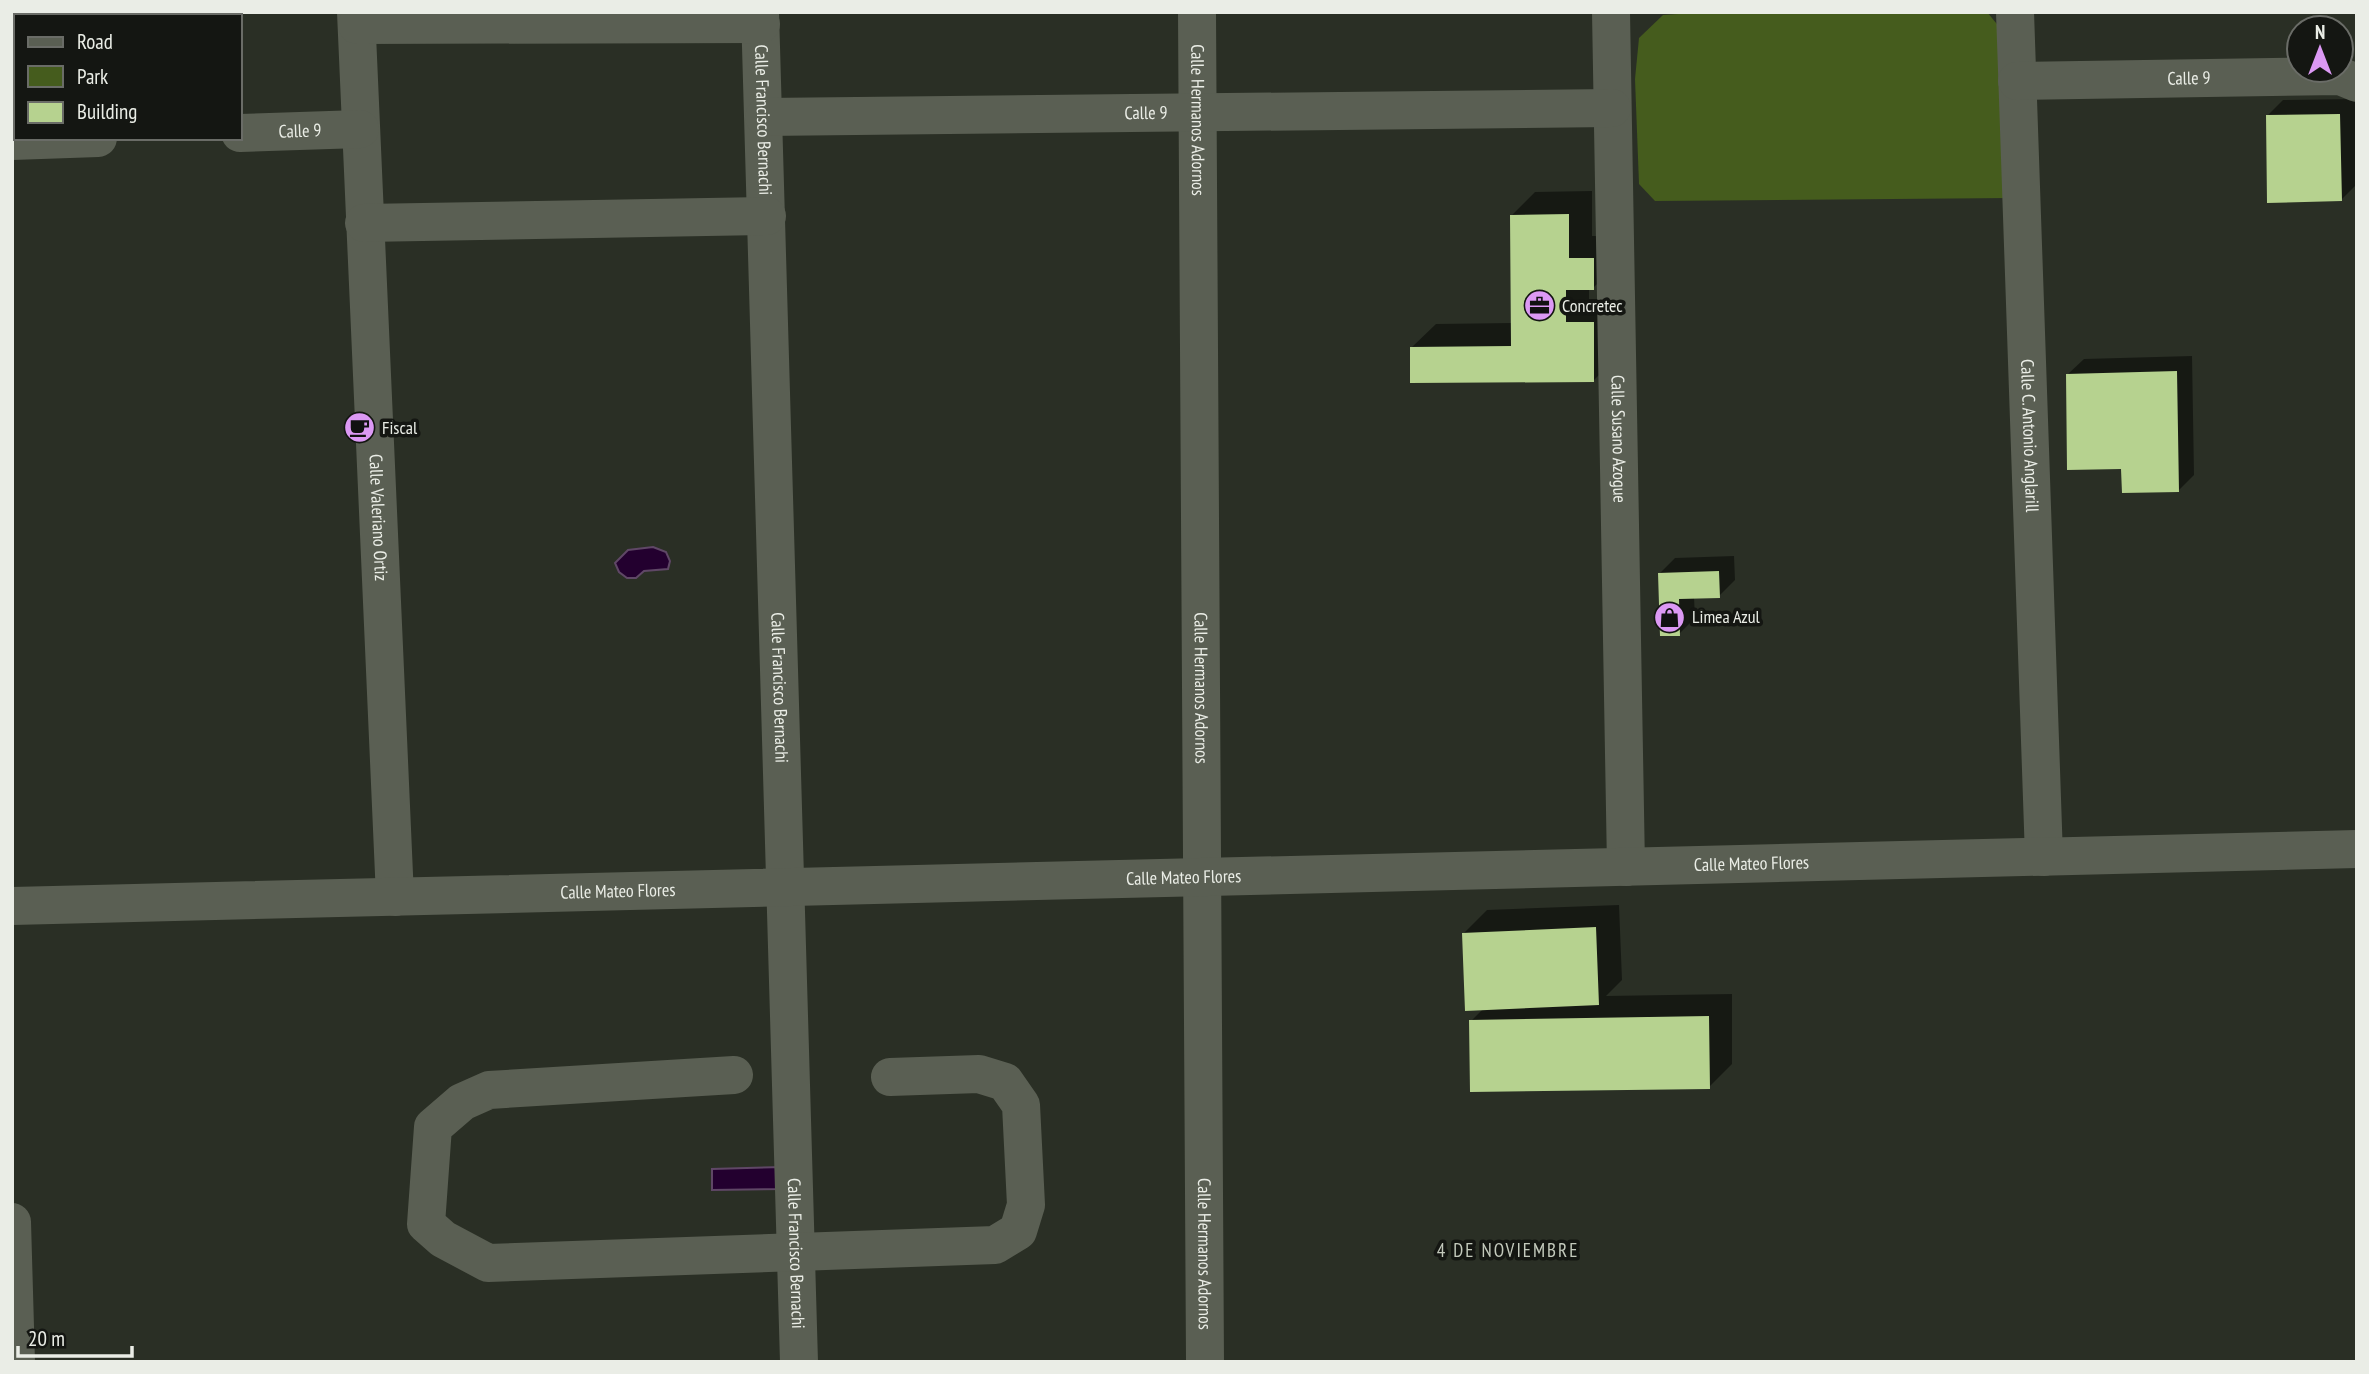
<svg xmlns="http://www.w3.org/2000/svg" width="2369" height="1374" viewBox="0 0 2369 1374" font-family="'PT Sans Narrow',sans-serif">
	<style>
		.green { fill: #455c1d }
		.water { fill: #23002f; stroke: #5f4766; stroke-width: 2 }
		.shadow { fill: #0007 }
		.building { fill: #b6d28f }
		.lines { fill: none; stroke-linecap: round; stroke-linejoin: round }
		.minor { stroke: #5a5f53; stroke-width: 38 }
		.labels { text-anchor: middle; stroke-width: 7; stroke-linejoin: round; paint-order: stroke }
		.street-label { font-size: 18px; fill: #eaede6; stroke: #141612 }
		.poi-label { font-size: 18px; fill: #eaede6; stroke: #141612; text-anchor: start }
		.neighbourhood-label { font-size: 19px; letter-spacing: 2px; fill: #c3c9bc; stroke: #141612 }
	</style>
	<rect width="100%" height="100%" fill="#2a2f25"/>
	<path class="green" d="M1707 12H1987L2001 29 2010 198 1655 201 1639 184 1635 79 1639 38 1663 15Z"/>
	<path class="water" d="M653 547 666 552 670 561 668 569 644 571 636 578H627L619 572 615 563 628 550Z
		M783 1167V1189L712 1190V1169Z"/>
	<path class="shadow" d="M2355 99 2357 184 2341 200 2267 116 2283 100Z
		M1592 191V236H1616V265L1593 288H1589V299H1617V357L1594 380 1412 347 1436 324 1512 323V215L1535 192Z
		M2192 356 2194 475 2178 491 2123 467 2068 374 2084 359Z
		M1734 556 1735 580 1719 596 1694 597 1695 618 1679 634 1660 573 1675 558Z
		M1619 905 1622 980 1606 996 1732 994V1064L1709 1087 1471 1021 1484 1008 1464 933 1487 910Z"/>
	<path class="building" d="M2340 114 2342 201 2267 203 2266 115Z
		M1569 214V258H1594V290H1566V322H1594V382L1410 383V347L1511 346 1510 215Z
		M2177 371 2179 492 2122 493 2121 469 2067 470 2066 374Z
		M1719 571 1720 598 1679 599 1680 636H1660L1658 573Z
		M1596 927 1599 1005 1465 1011 1462 933Z
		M1709 1016 1710 1089 1470 1092 1469 1020Z"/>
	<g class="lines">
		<g class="minor">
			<path id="s1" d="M356 12 395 897"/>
			<path id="s2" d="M760 12 799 1362"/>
			<path id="s3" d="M1197 12 1205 1362"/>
			<path id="s4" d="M1611 12 1626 867"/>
			<path id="s5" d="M2015 12 2044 857"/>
			<path d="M357 25 761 24"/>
			<path id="s6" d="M2017 81 2340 76 2357 83"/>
			<path id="s7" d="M764 117 1612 108"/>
			<path id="s8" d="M240 133 360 129"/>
			<path d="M12 141 98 138"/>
			<path d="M364 223 767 216"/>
			<path id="s9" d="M12 906 2357 849"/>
			<path d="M734 1075 489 1090 462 1102 433 1127 426 1224 443 1239 488 1263 995 1245 1018 1231 1026 1205 1021 1105 1005 1082 979 1074 890 1077"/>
			<path d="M12 1222 16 1362"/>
		</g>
	</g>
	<defs>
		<symbol id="office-disc" viewBox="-11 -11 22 22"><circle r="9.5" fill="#dc99f4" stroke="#141612"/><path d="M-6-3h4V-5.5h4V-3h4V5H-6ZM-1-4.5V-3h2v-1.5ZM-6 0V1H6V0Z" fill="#111"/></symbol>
		<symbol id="cafe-disc" viewBox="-11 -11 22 22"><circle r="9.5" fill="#dc99f4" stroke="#141612"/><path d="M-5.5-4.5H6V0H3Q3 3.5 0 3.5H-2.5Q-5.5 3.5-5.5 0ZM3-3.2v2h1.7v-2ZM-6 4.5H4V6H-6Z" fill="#111"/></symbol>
		<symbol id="shop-disc" viewBox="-11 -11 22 22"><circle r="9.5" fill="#dc99f4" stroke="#141612"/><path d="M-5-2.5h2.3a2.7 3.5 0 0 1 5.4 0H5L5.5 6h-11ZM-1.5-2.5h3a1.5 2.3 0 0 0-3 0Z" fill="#111"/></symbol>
	</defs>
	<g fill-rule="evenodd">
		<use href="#office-disc" x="1522" y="288" width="35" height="35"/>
		<use href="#cafe-disc" x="342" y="410" width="35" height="35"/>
		<use href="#shop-disc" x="1652" y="600" width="35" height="35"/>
	</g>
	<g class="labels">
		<g class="street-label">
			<text dy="6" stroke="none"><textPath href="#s6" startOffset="172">Calle 9</textPath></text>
			<text dy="6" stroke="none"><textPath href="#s7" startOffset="382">Calle 9</textPath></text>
			<text dy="6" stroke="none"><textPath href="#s2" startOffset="108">Calle Francisco Bernachi</textPath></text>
			<text dy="6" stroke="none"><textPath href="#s3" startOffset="108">Calle Hermanos Adornos</textPath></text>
			<text dy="6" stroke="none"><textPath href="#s8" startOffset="60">Calle 9</textPath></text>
			<text dy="6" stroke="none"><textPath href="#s5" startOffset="424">Calle C. Antonio Anglarill</textPath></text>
			<text dy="6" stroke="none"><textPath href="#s4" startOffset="427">Calle Susano Azogue</textPath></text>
			<text dy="6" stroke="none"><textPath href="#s1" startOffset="506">Calle Valeriano Ortiz</textPath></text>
			<text dy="6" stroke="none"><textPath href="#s2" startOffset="676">Calle Francisco Bernachi</textPath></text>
			<text dy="6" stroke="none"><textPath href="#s3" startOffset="676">Calle Hermanos Adornos</textPath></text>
			<text dy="6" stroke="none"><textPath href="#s9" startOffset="1740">Calle Mateo Flores</textPath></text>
			<text dy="6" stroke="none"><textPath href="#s9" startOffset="1172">Calle Mateo Flores</textPath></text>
			<text dy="6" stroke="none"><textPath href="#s9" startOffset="606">Calle Mateo Flores</textPath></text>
			<text dy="6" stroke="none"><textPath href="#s2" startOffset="1242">Calle Francisco Bernachi</textPath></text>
			<text dy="6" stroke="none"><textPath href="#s3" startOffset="1242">Calle Hermanos Adornos</textPath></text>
		</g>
		<g class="poi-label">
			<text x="1562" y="312">Concretec</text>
			<text x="382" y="434">Fiscal</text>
			<text x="1692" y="623">Limea Azul</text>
		</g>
		<g class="neighbourhood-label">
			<text x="1508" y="1257">4 DE NOVIEMBRE</text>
		</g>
	</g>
	<rect width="2369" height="1374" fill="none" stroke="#eaede6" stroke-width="28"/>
	<rect x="14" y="14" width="228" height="126" fill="#141612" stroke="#6a6c67" stroke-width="2"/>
	<rect x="28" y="37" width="35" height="10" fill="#5a5f53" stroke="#6a6c67" stroke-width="2"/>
	<text x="77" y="49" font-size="21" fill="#eaede6">Road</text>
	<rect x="28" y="66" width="35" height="21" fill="#455c1d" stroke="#6a6c67" stroke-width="2"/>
	<text x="77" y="84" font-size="21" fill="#eaede6">Park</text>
	<rect x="28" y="102" width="35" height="21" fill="#b6d28f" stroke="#6a6c67" stroke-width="2"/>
	<text x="77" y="119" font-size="21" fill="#eaede6">Building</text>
	<g transform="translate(2320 49)"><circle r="33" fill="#141612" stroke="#6a6c67" stroke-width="2"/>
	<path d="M0-5L12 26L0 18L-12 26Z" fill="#dc99f4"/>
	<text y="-10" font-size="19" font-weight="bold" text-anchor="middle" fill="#eaede6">N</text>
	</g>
	<path d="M18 1346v10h114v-10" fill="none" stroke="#eaede6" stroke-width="3.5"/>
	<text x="28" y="1346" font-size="21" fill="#eaede6" stroke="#141612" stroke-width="5" paint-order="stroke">20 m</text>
</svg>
